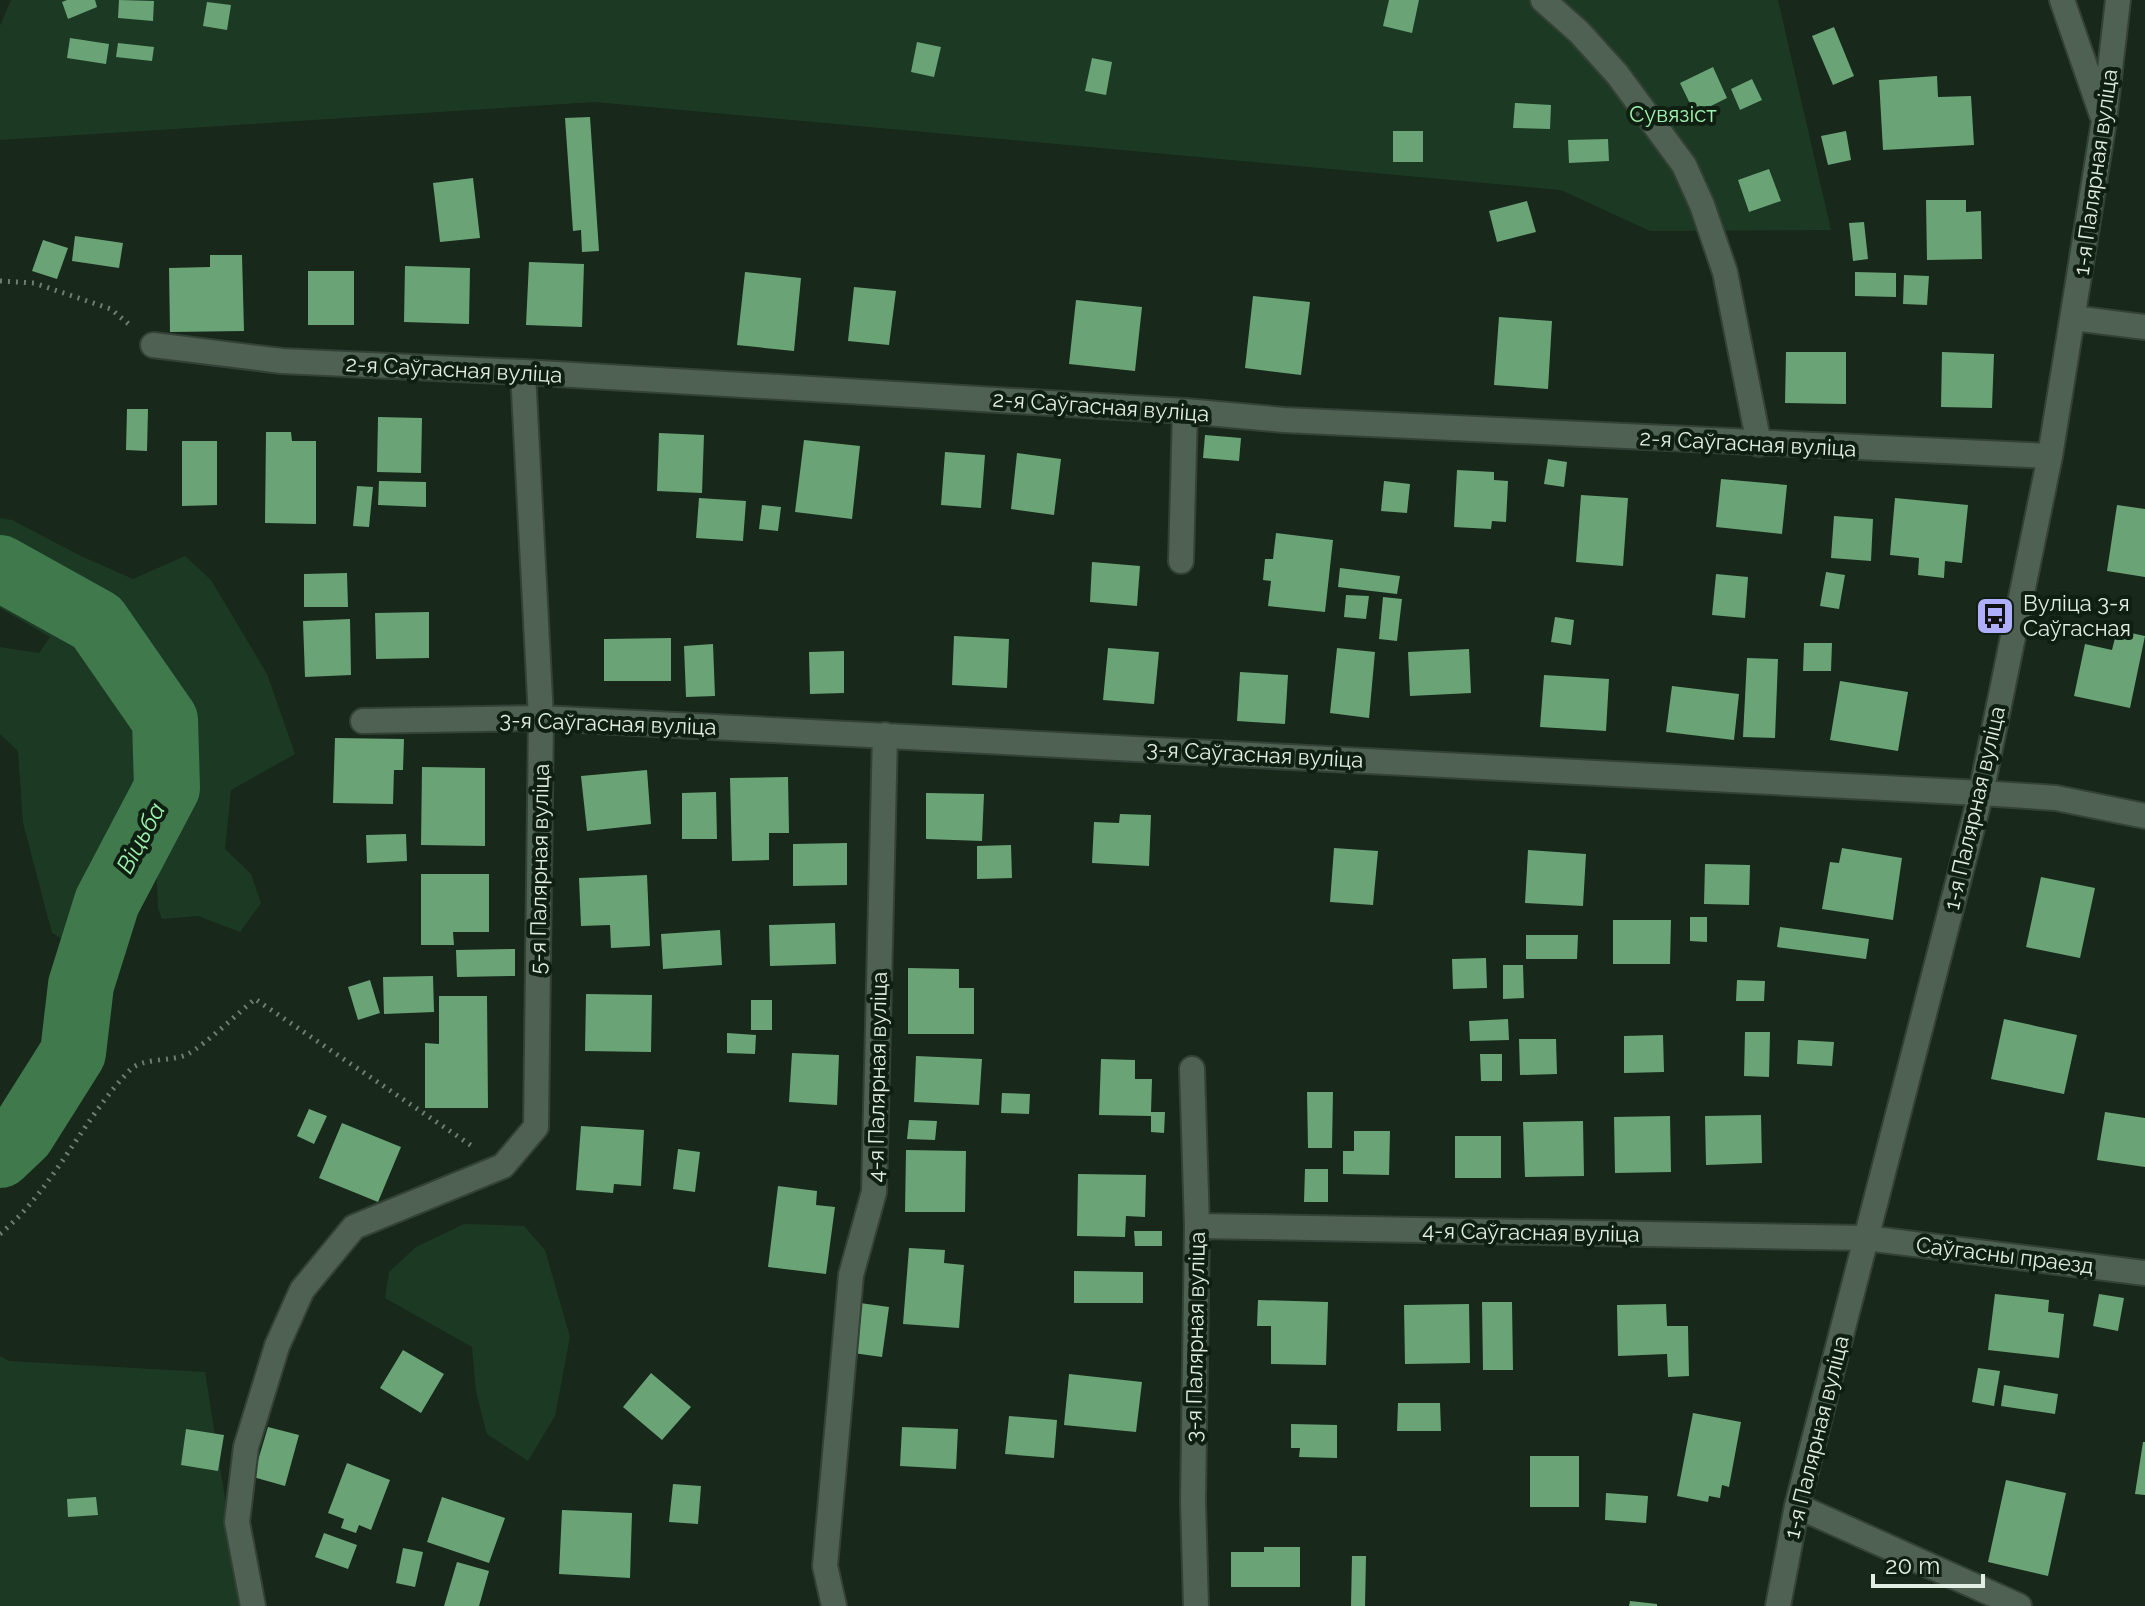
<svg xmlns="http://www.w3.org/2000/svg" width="2145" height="1606" viewBox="0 0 2145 1606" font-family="Raleway,sans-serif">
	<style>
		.green { fill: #1c3a23 }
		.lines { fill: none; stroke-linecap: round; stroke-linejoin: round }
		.river { stroke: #3f794c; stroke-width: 66 }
		.building { fill: #6aa476 }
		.minor-casing { stroke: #344137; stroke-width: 28 }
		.path { stroke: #6f7d72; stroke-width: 5; stroke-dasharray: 2 6; stroke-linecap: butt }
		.minor { stroke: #4f6152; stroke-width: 24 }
		.labels { text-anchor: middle; stroke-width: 8; stroke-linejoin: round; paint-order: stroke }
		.park-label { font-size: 22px; fill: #a0f3b1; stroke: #0f1f12 }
		.street-label { font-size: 22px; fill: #e2ede4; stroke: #0f1f12 }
		.poi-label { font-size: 22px; fill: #e2ede4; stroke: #0f1f12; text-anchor: start }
		.water-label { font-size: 24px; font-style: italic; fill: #9df1ae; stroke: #0f1f12 }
	</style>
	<rect width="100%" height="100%" fill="#18281b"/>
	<path class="green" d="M11 0H1778L1831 230 1650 231 1561 190 595 102 0 140V26Z
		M0 518 12 520 81 556 133 579 185 556 211 580 267 674 295 754 231 790 225 849 251 874 261 903 240 932 198 916 162 919 158 908 156 857 182 767 173 702 113 621 15 552 0 549Z
		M0 584 43 606 125 684 153 761 126 822 87 923 73 945 52 933 23 823 18 751 0 734V647L39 653 50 637 0 608Z
		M464 1224 524 1226 545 1250 570 1337 555 1416 528 1461 487 1434 476 1392 472 1347 385 1298 389 1272 416 1247Z
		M0 1356 9 1361 205 1372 242 1606H0Z"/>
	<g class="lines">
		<path class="river" d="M0 568 97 622 165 720 167 788 107 902 81 985 73 1053 22 1134 0 1155"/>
	</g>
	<path class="building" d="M67 0H95L97 7 68 19 62 2Z
		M119 0 154 1 153 21 118 18Z
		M1389 0H1419L1412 33 1383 26Z
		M207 2 231 5 227 30 203 26Z
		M1834 27 1854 76 1833 85 1812 36Z
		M70 38 109 44 106 64 67 58Z
		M917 42 941 47 934 77 911 72Z
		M118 43 154 47 152 61 116 57Z
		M1092 58 1112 62 1106 95 1085 91Z
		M1713 67 1727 98 1695 114 1680 83Z
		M1937 76 1938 97 1971 96 1974 145 1883 150 1879 80Z
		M1752 79 1762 100 1740 110 1731 89Z
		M1515 103 1551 105 1550 129 1513 128Z
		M590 117 599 251 582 252 581 230 573 231 565 118Z
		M1393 131H1423V162H1393Z
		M1846 131 1851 160 1828 165 1821 136Z
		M1608 139 1609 161 1569 163 1568 140Z
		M1769 169 1781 201 1749 212 1738 180Z
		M473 178 480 238 440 242 433 183Z
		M1926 200H1966V212L1981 211 1982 259 1927 260Z
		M1527 201 1536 232 1497 242 1489 211Z
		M1864 222 1868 259 1853 261 1849 223Z
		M75 236 123 243 119 268 72 261Z
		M43 240 68 248 57 279 32 271Z
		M210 255H242L244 331 170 332 169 268 210 267Z
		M529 262 584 264 582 327 526 325Z
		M405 266 470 268 469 324 404 322Z
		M308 271H354V325H308Z
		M745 272 801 278 794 351 737 345Z
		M1855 272 1896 273V297L1855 296Z
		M1904 275 1929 276 1927 305 1903 304Z
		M854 287 896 291 889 345 848 341Z
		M1253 296 1310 302 1301 375 1245 368Z
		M1076 300 1142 307 1135 371 1069 364Z
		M1499 317 1552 321 1548 389 1494 385Z
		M1786 352H1846V404L1785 403Z
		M1942 352 1994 354 1992 408 1941 407Z
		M127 409H148L147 451 126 450Z
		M378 417 422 418 421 473 377 472Z
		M266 432H291L292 441H316V524L265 523Z
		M659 433 704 435 702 493 657 491Z
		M1205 435 1241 438 1239 461 1203 458Z
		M804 440 860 446 852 519 795 512Z
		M182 441H217V505L182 506Z
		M945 452 985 455 981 508 941 505Z
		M1017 453 1061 459 1054 515 1011 509Z
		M1548 459 1567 462 1564 487 1544 484Z
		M1457 470 1494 472V480L1508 481 1506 522 1492 521 1491 529 1454 527Z
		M1721 479 1787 485 1782 534 1716 527Z
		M379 481 426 482V507L378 505Z
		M1384 481 1410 484 1407 513 1381 511Z
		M357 486 373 487 369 527 353 526Z
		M1581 495 1628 498 1623 566 1576 562Z
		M699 498 746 501 743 541 696 538Z
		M1895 498 1968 505 1962 563 1945 561 1944 578 1918 575 1919 558 1890 555Z
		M762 505 781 507 778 531 759 529Z
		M2117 505 2145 509V577L2107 571Z
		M1834 516 1873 519 1871 561 1831 558Z
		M1276 533 1333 540 1325 612 1268 606 1271 581 1263 580 1265 559H1273Z
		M1092 562 1140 566 1137 606 1090 602Z
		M1340 568 1400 576 1397 594 1338 587Z
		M1826 572 1845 575 1839 609 1820 606Z
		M347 573 348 607H304V574Z
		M1716 574 1748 577 1745 618 1712 615Z
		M1346 595 1369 596 1366 619 1344 617Z
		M1383 597 1402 599 1397 641 1379 639Z
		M429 612V658L376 659 375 613Z
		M1555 617 1574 620 1571 645 1551 642Z
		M350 619 351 675 305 677 303 621Z
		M2117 630 2145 636 2130 708 2074 696 2085 644 2112 650Z
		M954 636 1009 639 1007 688 952 685Z
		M671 638V681H604V639Z
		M1804 643H1832L1831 671H1803Z
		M713 644 715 696 686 697 684 646Z
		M1108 648 1159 652 1154 704 1103 700Z
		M1337 648 1375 652 1369 718 1330 713Z
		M1469 649 1471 693 1410 696 1408 652Z
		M844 651V693L810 694 809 652Z
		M1747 658 1778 659 1775 738 1743 737Z
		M1240 672 1288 675 1285 724 1237 721Z
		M1544 675 1609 679 1606 731 1540 727Z
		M1840 681 1908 692 1898 751 1830 740Z
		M1672 686 1739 694 1734 740 1666 732Z
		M335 738 404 739 403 770H394L393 804 333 803Z
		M422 767 485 768V846L421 845Z
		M647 770 651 824 587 831 581 776Z
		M788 777 789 833H769V860L732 861 730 778Z
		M716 792 717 839H682V793Z
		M926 793 984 794 982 841 926 839Z
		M1120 814 1151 815 1149 866 1092 863 1094 822 1119 823Z
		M406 834 407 861 367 863 366 835Z
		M847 843V885L793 886V844Z
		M1011 845 1012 878 977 879V846Z
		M1334 848 1378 851 1373 905 1330 902Z
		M1842 848 1902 858 1893 920 1822 909 1830 862 1839 863Z
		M1528 850 1586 854 1583 906 1525 903Z
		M1705 864 1750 865 1749 905 1704 904Z
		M421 874H489V932H453L454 945H421Z
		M647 875 650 946 611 948 610 925 581 926 579 878Z
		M2041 877 2095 888 2080 958 2026 947Z
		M1690 917H1707V942L1690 941Z
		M1613 920H1671L1670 964H1613Z
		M835 923 836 964 770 966 769 925Z
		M1780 927 1869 939 1866 959 1777 947Z
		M720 930 722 965 663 969 661 934Z
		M1526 935H1578L1577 959H1526Z
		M515 949V976L457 977 456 950Z
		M1486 958 1487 988 1453 989 1452 959Z
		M1503 965H1523L1524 998 1503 999Z
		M908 968 959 969V988H974V1034H908Z
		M433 976 434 1012 384 1014 383 977Z
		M370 980 380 1013 358 1020 348 987Z
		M1737 980 1765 981 1764 1001H1736Z
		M586 994 652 995 651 1052 585 1051Z
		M439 996H487L488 1108H425V1043L439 1044Z
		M751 1000H772V1030H751Z
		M1508 1019 1509 1040 1470 1041 1469 1021Z
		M2004 1019 2077 1035 2064 1094 1991 1079Z
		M1745 1032H1770L1769 1077 1744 1076Z
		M727 1033 756 1035 755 1054 727 1053Z
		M1663 1035 1664 1072 1624 1073V1036Z
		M1519 1039H1556L1557 1074 1520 1075Z
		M1798 1040 1834 1042 1832 1066 1797 1064Z
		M792 1053 839 1055 837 1105 789 1102Z
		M1480 1054H1502V1081H1481Z
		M916 1056 982 1059 979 1105 914 1102Z
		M1101 1059 1135 1060V1079H1152L1151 1112H1165L1164 1133 1151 1132V1116L1099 1115Z
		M1307 1092H1333L1332 1148H1308Z
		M1002 1093 1030 1094 1029 1114 1001 1113Z
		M309 1109 327 1116 314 1144 297 1136Z
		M2105 1112 2145 1118V1167L2097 1160Z
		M1761 1115 1762 1163 1706 1165 1705 1116Z
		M1670 1116 1671 1172 1615 1173 1614 1117Z
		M909 1120 937 1121 935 1140 907 1139Z
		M1583 1121 1584 1176 1525 1177 1523 1122Z
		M342 1123 401 1147 378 1202 319 1178Z
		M581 1126 644 1130 641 1186 614 1184 613 1193 576 1190Z
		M1354 1131H1390L1389 1175 1343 1174V1151H1354Z
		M1455 1136H1501V1178H1455Z
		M678 1149 700 1152 695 1192 673 1189Z
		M906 1150 966 1151 965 1212H905Z
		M1305 1169H1328V1202H1304Z
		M1078 1174 1146 1175 1145 1217 1126 1216 1125 1237 1077 1236Z
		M778 1186 817 1191 816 1205 835 1207 826 1274 768 1267Z
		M1134 1231H1162V1246H1135Z
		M909 1248 945 1250 944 1263 964 1265 959 1328 903 1324Z
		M1074 1271 1143 1272V1303H1074Z
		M1995 1294 2049 1300 2048 1312 2064 1314 2059 1358 1988 1350Z
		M2099 1294 2124 1298 2118 1331 2093 1326Z
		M1258 1300 1328 1302 1326 1365 1271 1364V1326H1257Z
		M1482 1302H1512L1513 1370H1483Z
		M860 1303 889 1307 882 1357 853 1353Z
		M1469 1304 1470 1363 1405 1364 1404 1305Z
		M1666 1304 1667 1326H1688L1689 1376 1668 1377 1667 1354 1618 1356 1617 1305Z
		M403 1350 444 1374 421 1413 380 1388Z
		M1978 1368 2000 1371 1994 1406 1972 1402Z
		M651 1373 691 1407 662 1440 623 1407Z
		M1069 1374 1142 1382 1136 1432 1064 1425Z
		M2004 1385 2058 1394 2055 1414 2001 1406Z
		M1398 1403H1440L1441 1431H1397Z
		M1693 1413 1741 1422 1729 1487 1722 1485 1720 1498 1709 1496 1708 1502 1677 1496Z
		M1009 1416 1057 1420 1054 1458 1005 1454Z
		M1291 1424 1337 1425V1458L1299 1457 1300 1448H1291Z
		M268 1427 299 1435 285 1486 253 1477Z
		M902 1427 958 1429 956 1469 900 1466Z
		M186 1429 224 1435 218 1471 181 1465Z
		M2143 1442H2145V1495L2135 1494Z
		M1530 1456H1579V1507H1530Z
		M347 1463 390 1480 371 1530 359 1525 356 1533 341 1528 344 1519 328 1513Z
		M2006 1480 2066 1493 2048 1576 1988 1562Z
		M673 1484 701 1486 698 1524 669 1522Z
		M1606 1493 1648 1496 1646 1523 1605 1520Z
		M96 1497 98 1515 68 1517 67 1499Z
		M442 1497 505 1518 489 1563 427 1542Z
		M562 1510 632 1513 630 1578 559 1574Z
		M324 1533 357 1545 348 1569 315 1557Z
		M1264 1547H1300V1587H1231V1552H1264Z
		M403 1548 423 1552 415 1587 396 1583Z
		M1352 1556H1366L1365 1606H1351Z
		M457 1562 489 1571 479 1606H444Z
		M1630 1601 1657 1604V1606H1629Z"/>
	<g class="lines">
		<defs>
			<path id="minor" d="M1543 0 1579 32 1617 74 1684 165 1702 205 1725 272 1759 444
				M2062 0 2102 115
				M2073 318 2145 327
				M153 345 282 361 523 372 1185 411 1284 420 2050 456
				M1181 561 1185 411
				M363 721 541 718 1981 793 2056 798 2145 816
				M1192 1069 1197 1226 1193 1501 1196 1606
				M1197 1226 1866 1238 2145 1273
				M1797 1506 2019 1606
				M253 1606 237 1522 246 1447 277 1346 302 1290 354 1227 503 1166 536 1127 541 718 523 372
				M834 1606 825 1566 851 1275 874 1192 885 735
				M1778 1606 1797 1506 1981 793 2050 456 2104 121 2118 0"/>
		</defs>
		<use href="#minor" class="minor-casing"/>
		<path class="path" d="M0 281 34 283 111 309 132 327
			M0 1234C54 1189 81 1121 130 1070 143 1057 172 1062 188 1054 206 1044 238 1013 255 999L472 1146"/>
		<use href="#minor" class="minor"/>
	</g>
	<defs>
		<symbol id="bus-square" viewBox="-11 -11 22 22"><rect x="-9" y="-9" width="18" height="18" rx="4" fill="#afaefa" stroke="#0f1f12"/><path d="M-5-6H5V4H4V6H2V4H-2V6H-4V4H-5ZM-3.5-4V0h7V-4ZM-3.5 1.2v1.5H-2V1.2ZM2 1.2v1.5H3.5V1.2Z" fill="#111"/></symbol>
	</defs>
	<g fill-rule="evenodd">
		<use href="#bus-square" x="1973" y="594" width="44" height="44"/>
	</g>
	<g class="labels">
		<g class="park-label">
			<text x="1673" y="122">Сувязіст</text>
		</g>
		<g class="street-label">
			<text transform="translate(2095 172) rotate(-82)" y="8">1-я Палярная вуліца</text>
			<text transform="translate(454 369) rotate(3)" y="8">2-я Саўгасная вуліца</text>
			<text transform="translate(1101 406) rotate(4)" y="8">2-я Саўгасная вуліца</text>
			<text transform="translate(1748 443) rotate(3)" y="8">2-я Саўгасная вуліца</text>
			<text transform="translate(608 723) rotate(2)" y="8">3-я Саўгасная вуліца</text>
			<text transform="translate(1255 754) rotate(3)" y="8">3-я Саўгасная вуліца</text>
			<text transform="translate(1974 808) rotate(-77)" y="8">1-я Палярная вуліца</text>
			<text transform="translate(539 869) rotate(-89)" y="8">5-я Палярная вуліца</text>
			<text transform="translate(877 1077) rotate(-89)" y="8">4-я Палярная вуліца</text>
			<text transform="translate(1531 1232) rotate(1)" y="8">4-я Саўгасная вуліца</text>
			<text transform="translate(2005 1255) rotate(7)" y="8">Саўгасны праезд</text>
			<text transform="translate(1195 1337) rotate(-89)" y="8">3-я Палярная вуліца</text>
			<text transform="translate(1816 1437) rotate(-76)" y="8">1-я Палярная вуліца</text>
		</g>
		<g class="poi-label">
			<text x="2023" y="611">Вуліца 3-я<tspan x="2023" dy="25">Саўгасная</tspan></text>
		</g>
		<g class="water-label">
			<text transform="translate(141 838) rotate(-62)" y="8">Віцьба</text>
		</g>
	</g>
	<path d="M1873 1574v12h110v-12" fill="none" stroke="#e2ede4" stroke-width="4"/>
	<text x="1885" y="1574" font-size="24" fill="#e2ede4" stroke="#0f1f12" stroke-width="6" paint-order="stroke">20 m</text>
</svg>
